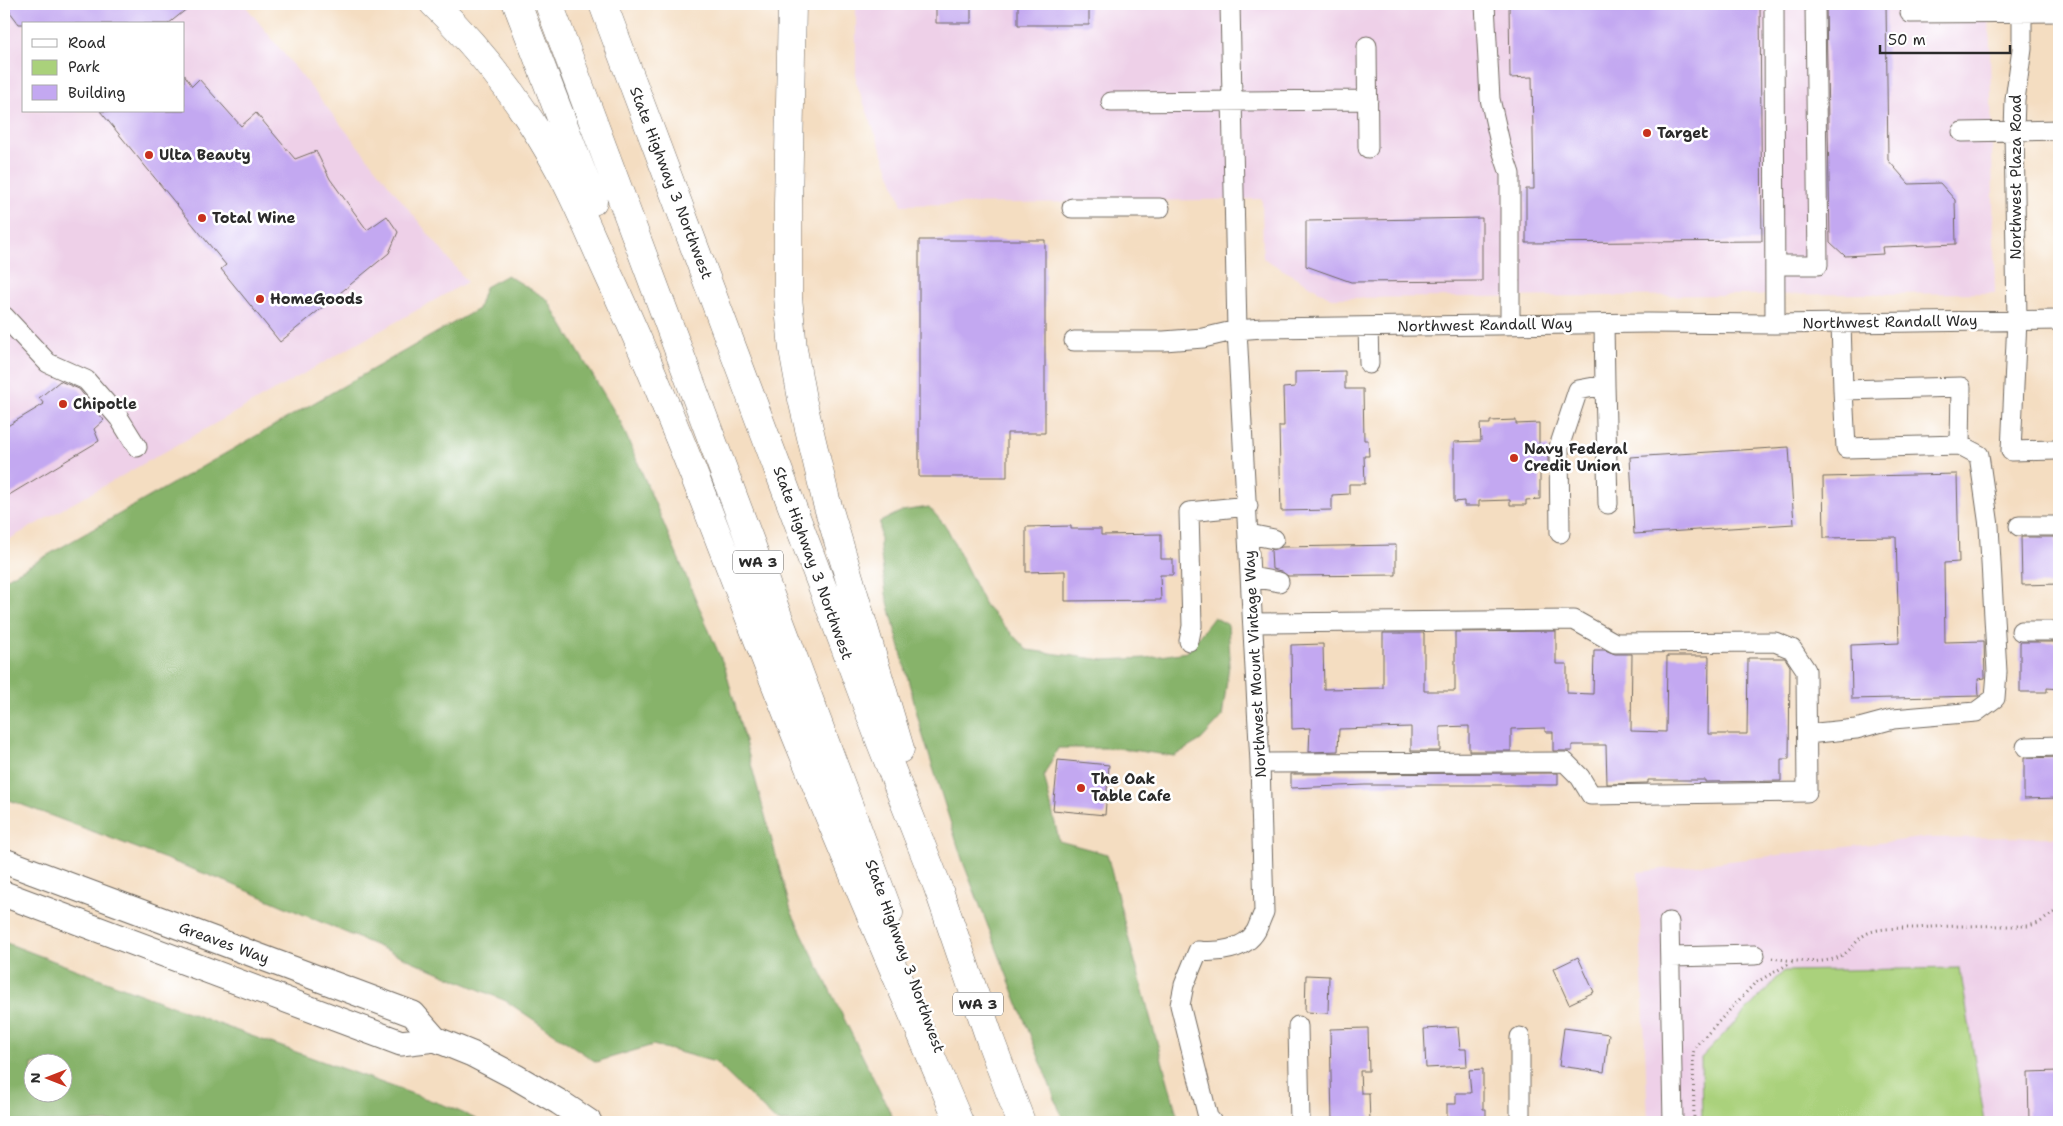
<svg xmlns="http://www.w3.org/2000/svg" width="2063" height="1126" viewBox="0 0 2063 1126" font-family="'Shantell Sans',sans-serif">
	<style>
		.built { fill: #eed0e8; fill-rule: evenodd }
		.green { fill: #aad17b; stroke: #6a7e53 }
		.forest { fill: #87b36b; stroke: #596f4b; fill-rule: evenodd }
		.building { fill: #c3a8f1 }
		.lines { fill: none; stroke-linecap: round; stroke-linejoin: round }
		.minor-casing { stroke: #716960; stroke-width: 21 }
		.major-casing { stroke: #716960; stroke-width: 27 }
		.highway-casing { stroke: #716960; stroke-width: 29 }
		.path { stroke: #716960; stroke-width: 3; stroke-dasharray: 1 4; stroke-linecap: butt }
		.minor { stroke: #fff; stroke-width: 19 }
		.major { stroke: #fff; stroke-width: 25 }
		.highway { stroke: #fff; stroke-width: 28 }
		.poi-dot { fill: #c8321e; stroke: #fff; stroke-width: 2 }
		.labels { text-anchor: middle; stroke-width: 5; stroke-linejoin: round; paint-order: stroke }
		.shield { fill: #fff; stroke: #6b6b6b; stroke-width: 1 }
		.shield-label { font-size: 14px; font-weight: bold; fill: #2b2b2b }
		.poi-label { font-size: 15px; font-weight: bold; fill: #2b2b2b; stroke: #fff; text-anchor: start }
		.street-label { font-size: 15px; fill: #2b2b2b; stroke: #fff }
	</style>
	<rect width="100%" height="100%" fill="#fff"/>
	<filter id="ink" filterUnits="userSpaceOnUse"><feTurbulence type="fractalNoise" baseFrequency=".02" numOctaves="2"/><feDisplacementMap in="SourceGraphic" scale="10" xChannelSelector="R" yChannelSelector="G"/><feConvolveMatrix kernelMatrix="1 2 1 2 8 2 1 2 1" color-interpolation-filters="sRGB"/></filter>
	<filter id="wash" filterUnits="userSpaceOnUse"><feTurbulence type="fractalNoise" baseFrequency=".0096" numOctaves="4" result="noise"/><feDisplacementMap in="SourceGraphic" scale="20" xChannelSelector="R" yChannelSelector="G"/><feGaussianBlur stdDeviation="1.12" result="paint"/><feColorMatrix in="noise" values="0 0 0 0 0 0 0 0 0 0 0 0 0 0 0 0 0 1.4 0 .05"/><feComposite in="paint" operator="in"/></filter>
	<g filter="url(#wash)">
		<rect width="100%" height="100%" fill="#f4ddc1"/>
		<path class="built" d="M4 4H244L467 282 4 542ZM24 24H184V111H24Z
			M856 4H1989L1995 293 1331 298 1263 258 1262 199 902 205 856 82Z
			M2059 837V1122H1648L1638 872 1921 838Z"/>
		<path class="green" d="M1960 968 1985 1122H1702L1701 1058 1784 971Z"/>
		<path class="forest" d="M507 275 547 299 620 421 725 668 791 911 895 1122H777L715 1062 653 1045 596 1062 506 1001 227 882 4 798V580L478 309 485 287Z
			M929 507 947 528 985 605 1027 650 1104 660 1147 658 1187 652 1214 617 1228 625 1230 658 1222 717 1201 740 1174 756 1117 748H1058L1044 775 1059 841 1107 854 1126 929 1179 1122H1064L963 862 922 733 886 594 880 548V522L902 511Z
			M4 942 232 1029 452 1108 482 1122H4ZM32 1064H62V1094H32Z"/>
		<g id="blocks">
			<path class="building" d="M4 4H193L168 24H19Z
				M936 4H971V23H936Z
				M1018 4H1089V25H1018Z
				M1509 4H1760L1762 241 1526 243V189H1534L1532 77 1510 78Z
				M1826 4H1886L1888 160 1909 184 1940 183 1955 200 1956 244 1882 247 1883 254 1845 256 1830 242Z
				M184 74 192 86 199 79 241 126 256 113 295 159 316 151 330 179 367 230 387 216 398 232 389 253 280 342 221 269 226 265 100 111H184Z
				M1482 218V281L1351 282 1306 266V221Z
				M919 240H1045V433H1007V477H919Z
				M1345 371V389H1363L1364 440H1368L1369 456H1364L1365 484H1349V494L1332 495V510L1281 511 1279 426H1284L1283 388 1295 387V372Z
				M60 381 79 389 104 420 94 429 99 441 4 498V428L44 404 39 398Z
				M1516 420V424L1539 423V447H1548V470H1540V499L1526 500V505H1510V500L1479 501V506H1464V501L1454 502V442L1481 441 1480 424H1490V421Z
				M1789 447 1794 524 1634 534 1630 457Z
				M1957 474 1959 562 1944 563 1945 642 1984 641 1985 678 1978 679 1979 696 1852 699 1851 645 1899 643 1896 537 1824 538 1823 477Z
				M1071 526V529H1101V535L1161 534V559H1173V575H1160L1161 600 1065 601V571L1026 572V527Z
				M2021 537H2056L2057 550H2059V584L2022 585Z
				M1396 545V575L1288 576 1281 571 1272 569 1271 550 1282 547Z
				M1556 631V664H1567V693L1593 694 1594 650H1605L1615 654H1632L1631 731 1666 732 1667 656H1709L1708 734H1747L1748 658H1785L1790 666 1789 759H1781V781L1705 782V780H1648V783L1607 784 1606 745H1572V751H1553V732H1545V728L1511 729V751H1469V726L1440 727V751H1411V727L1339 729 1338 751 1309 752 1310 728 1292 729 1291 645 1323 644 1324 689 1383 688V633H1424V691H1455V632Z
				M2020 642H2059V689L2047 688V692H2020Z
				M2059 757V798L2024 799V758Z
				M1058 760 1109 765 1105 815 1053 810Z
				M1558 773V785H1365L1291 788V774Z
				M1578 957 1594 992 1569 1004 1553 969Z
				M1306 975 1329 976 1328 1013 1305 1012Z
				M1458 1027 1460 1049H1466L1467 1066 1426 1068 1424 1029Z
				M1368 1028 1369 1071H1360L1361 1093H1369L1370 1122H1332L1330 1029Z
				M1564 1028 1609 1034 1604 1072 1559 1066Z
				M1483 1069V1109H1486V1122H1447V1104H1456V1093H1471L1469 1070Z
				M2059 1071V1122H2029L2028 1072Z"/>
		</g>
	</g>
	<g filter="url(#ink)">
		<use href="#blocks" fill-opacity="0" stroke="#716960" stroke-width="1"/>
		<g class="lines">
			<defs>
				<path id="minor" d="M1485 4 1490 99 1501 147 1510 174V324
					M1774 4 1775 324
					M2022 4V49L2015 100 2014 130 2017 320 2011 451 2056 450
					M1910 13 2059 12
					M1367 46 1368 148
					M1111 102 1368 100
					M1962 132 2059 130
					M1072 208H1160
					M1776 265H1818L1815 4
					M4 316 48 363 86 380 119 418 137 447
					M1841 323 1843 390 1961 387 1960 445 1846 448 1843 390
					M1368 327 1369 364
					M1074 341H1164L1203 338 1237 330 1262 328 1648 323 1775 324 2059 320
					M1605 385 1608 504
					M2019 526H2059
					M1560 533 1559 447 1578 390 1605 385 1604 324
					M1249 534 1274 539
					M1251 577 1279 582
					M1253 623 1574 620 1615 643 1775 642 1792 649 1806 670 1807 792 1591 795 1580 777 1565 762 1260 763
					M2021 631H2059
					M1189 641 1192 626 1189 512 1248 506
					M1807 734 1856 729 1893 719 1976 712 1995 698 1997 672 1989 526 1979 455 1960 445
					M2026 747 2059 746
					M1669 922 1673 1122
					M1671 957 1755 955
					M1298 1026 1300 1122
					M1520 1037V1122
					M1212 1122 1208 1117 1180 1005 1184 985 1198 951C1217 953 1245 950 1256 931 1259 925 1261 918 1264 912L1260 763 1237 330 1230 4"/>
				<path id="major" d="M4 861 413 1014 435 1039 472 1054 516 1077 559 1102 589 1122
					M4 894 401 1043 435 1039"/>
				<path id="highway" d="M434 4C486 55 530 114 564 178 581 211 595 246 611 280 667 401 714 526 762 650 824 809 892 965 959 1122
					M517 4 593 201
					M549 4 889 913
					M603 4 881 743 937 885 991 1042 1021 1122
					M792 4 788 204V297L793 349 802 399 826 500 900 749"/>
			</defs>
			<use href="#minor" class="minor-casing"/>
			<use href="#major" class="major-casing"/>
			<use href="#highway" class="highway-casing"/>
			<path class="path" d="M1772 958C1791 961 1824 965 1841 956 1856 948 1856 934 1878 930 1890 928 1904 928 1916 928 1954 925 1991 926 2028 926L2039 923 2059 909
				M1694 1122 1693 1053 1695 1047 1755 983 1792 962"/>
			<use href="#minor" class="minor"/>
			<use href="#major" class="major"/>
			<use href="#highway" class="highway"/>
		</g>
	</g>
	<g class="poi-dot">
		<circle cx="1647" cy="133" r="5"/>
		<circle cx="149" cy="155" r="5"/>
		<circle cx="202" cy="218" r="5"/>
		<circle cx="260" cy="299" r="5"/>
		<circle cx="63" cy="404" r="5"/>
		<circle cx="1514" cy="458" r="5"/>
		<circle cx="1081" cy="788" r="5"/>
	</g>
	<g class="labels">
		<g class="shield">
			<rect x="733" y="550.5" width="50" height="23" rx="4"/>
			<rect x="953" y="992.5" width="50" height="23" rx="4"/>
		</g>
		<g class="shield-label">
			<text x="758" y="567">WA 3</text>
			<text x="978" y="1009">WA 3</text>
		</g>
		<g class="poi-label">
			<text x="1657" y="138">Target</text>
			<text x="159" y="160">Ulta Beauty</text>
			<text x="212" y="223">Total Wine</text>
			<text x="270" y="304">HomeGoods</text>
			<text x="73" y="409">Chipotle</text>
			<text x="1524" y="454">Navy Federal<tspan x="1524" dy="17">Credit Union</tspan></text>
			<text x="1091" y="784">The Oak<tspan x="1091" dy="17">Table Cafe</tspan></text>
		</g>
		<g class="street-label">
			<text transform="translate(2016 177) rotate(-90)" y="5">Northwest Plaza Road</text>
			<text transform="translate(671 183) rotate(69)" y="5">State Highway 3 Northwest</text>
			<text transform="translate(1890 322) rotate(-1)" y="5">Northwest Randall Way</text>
			<text transform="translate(1485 325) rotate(-1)" y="5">Northwest Randall Way</text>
			<text transform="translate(813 563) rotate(70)" y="5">State Highway 3 Northwest</text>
			<text transform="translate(1255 664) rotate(-93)" y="5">Northwest Mount Vintage Way</text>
			<text transform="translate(224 943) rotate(20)" y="5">Greaves Way</text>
			<text transform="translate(905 956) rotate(70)" y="5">State Highway 3 Northwest</text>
		</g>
	</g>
	<rect width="2063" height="1126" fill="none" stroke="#fff" stroke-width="20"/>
	<rect x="22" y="22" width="162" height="90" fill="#ffffff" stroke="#aaaaaa"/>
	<rect x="32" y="39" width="25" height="8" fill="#ffffff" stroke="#aaaaaa"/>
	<text x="68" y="48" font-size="15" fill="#2b2b2b">Road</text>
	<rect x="32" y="60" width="25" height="15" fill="#aad17b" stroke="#aaaaaa"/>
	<text x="68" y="72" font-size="15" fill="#2b2b2b">Park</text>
	<rect x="32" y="85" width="25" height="15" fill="#c3a8f1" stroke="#aaaaaa"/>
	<text x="68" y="98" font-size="15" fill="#2b2b2b">Building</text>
	<g transform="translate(48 1078) rotate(270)"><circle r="24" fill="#ffffff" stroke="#aaaaaa"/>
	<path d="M0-4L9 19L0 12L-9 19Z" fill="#c8321e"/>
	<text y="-8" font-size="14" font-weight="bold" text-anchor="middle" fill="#2b2b2b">N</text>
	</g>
	<path d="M1880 45v8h130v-8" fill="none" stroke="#2b2b2b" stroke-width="2.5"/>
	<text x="1888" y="45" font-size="15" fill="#2b2b2b" stroke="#ffffff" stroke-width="4" paint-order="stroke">50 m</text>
</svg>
